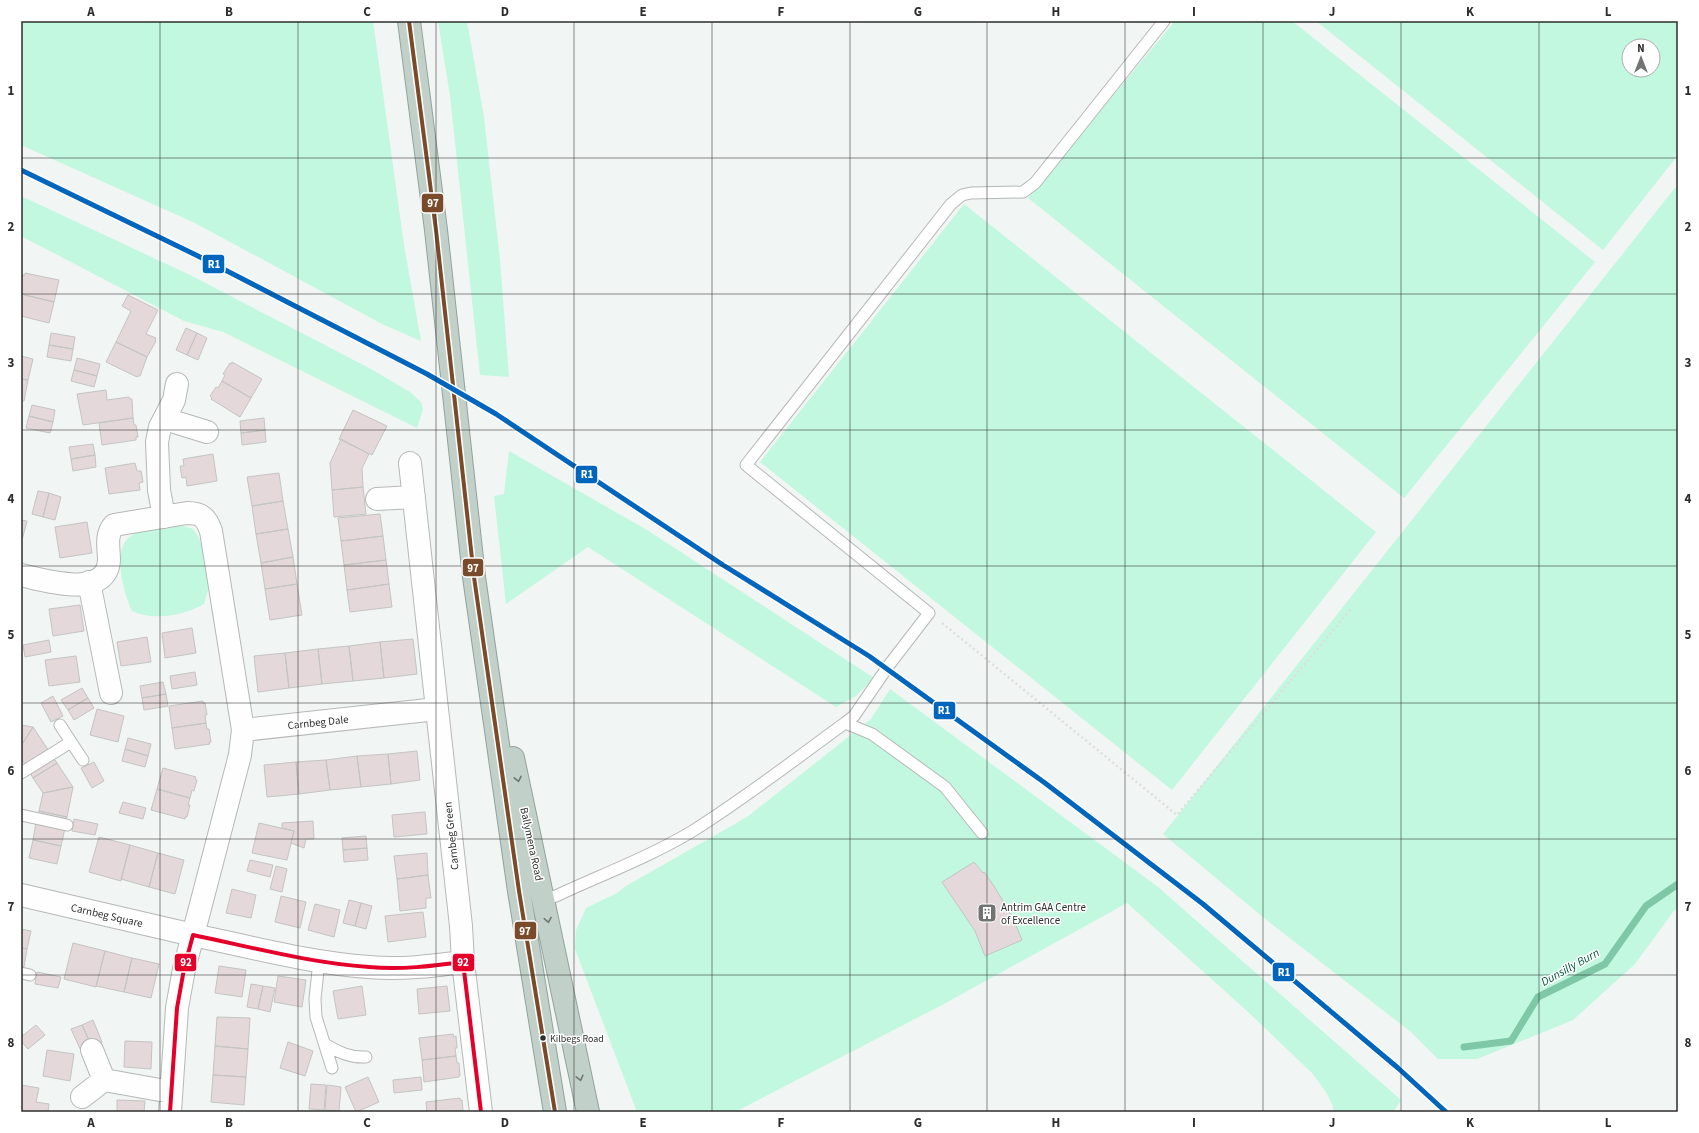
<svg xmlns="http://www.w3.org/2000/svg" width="1699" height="1133" viewBox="0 0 1699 1133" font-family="'Source Sans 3',sans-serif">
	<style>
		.green { fill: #c2f8df; fill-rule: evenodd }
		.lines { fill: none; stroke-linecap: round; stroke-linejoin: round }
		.stream { stroke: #7ec8a7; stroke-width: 7 }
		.building { fill: #e5d8da; stroke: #c3c4c3 }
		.lane-casing { stroke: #b6b8b7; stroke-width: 13 }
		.street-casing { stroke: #b6b8b7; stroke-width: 24 }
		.highway-casing { stroke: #92a29c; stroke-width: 24 }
		.path { stroke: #dddede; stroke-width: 2.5; stroke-dasharray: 2 3; stroke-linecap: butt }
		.lane { stroke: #fdfefd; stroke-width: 11 }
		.street { stroke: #fdfefd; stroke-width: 22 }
		.highway { stroke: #c2d0ca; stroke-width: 22 }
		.bus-1-casing { stroke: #fff; stroke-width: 7 }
		.bus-2-casing { stroke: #fff; stroke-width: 7 }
		.bus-1 { stroke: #7a4b2a; stroke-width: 4 }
		.bus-2 { stroke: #e4002b; stroke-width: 4 }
		.rail-1-casing { stroke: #fff; stroke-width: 8 }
		.rail-1 { stroke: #0065bd; stroke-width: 5 }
		.oneway { stroke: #707774 }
		.grid { fill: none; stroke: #2c2e2d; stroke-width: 1; stroke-opacity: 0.55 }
		.bus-dot { fill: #2c2e2d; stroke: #fff; stroke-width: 1.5 }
		.labels { text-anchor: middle; stroke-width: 3; stroke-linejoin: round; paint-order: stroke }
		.bus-label { font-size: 10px; fill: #2c2e2d; stroke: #fff; text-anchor: start }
		.street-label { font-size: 11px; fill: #2c2e2d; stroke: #fff }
		.poi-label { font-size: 11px; fill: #2c2e2d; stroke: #fff; text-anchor: start }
		.water-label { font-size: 12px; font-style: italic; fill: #055b3d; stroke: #fff }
		.line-badge { stroke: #fff; stroke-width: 1.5 }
		.badge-label { font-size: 11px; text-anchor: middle; font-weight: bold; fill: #fff }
		.neatline { fill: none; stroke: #2c2e2d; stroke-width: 1.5 }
		.grid-label { font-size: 13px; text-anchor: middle; font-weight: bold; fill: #2c2e2d }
	</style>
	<rect width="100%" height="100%" fill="#f1f5f3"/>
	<path class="green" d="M21 21H373L404 245 421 341 382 324 195 223 21 145Z
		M438 21H467L484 117 500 260 509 377 480 375 450 96Z
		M1175 21H1292L1595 262 1404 498 1028 198Z
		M1316 21H1678V155L1603 250ZM1629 46H1653V70H1629Z
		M1678 184V908L1673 912 1635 964 1573 1020 1477 1059H1438L1411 1032 1264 918 1163 834Z
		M21 196 190 275 371 369 410 392 421 402 423 409 417 428 223 332 184 321 21 236Z
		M964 204 1376 532 1172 790 760 462Z
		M509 451 647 530 874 678 856 696 836 707 588 547 506 604 494 496 504 494Z
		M183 526 193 529 198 536 202 545 209 587 204 604C183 616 154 621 132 611 124 594 111 548 131 536 143 528 169 527 183 526Z
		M890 689 1158 887 1401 1100 1393 1112H1333V1106L1326 1092 1312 1073 1247 1011 1127 903 942 1005 735 1112H637L575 949 576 930 586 908 617 893 626 886 747 817 871 719Z"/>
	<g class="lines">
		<path class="stream" d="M1464 1047 1511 1041 1538 997 1605 964 1646 906 1678 884"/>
	</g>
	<path class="building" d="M25 273 59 280 54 302 21 294V283L23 275H25Z
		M21 294 54 302 49 323 21 316Z
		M128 295 158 310 146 334 156 338 155 340 156 341 147 357 116 342 131 311 122 306Z
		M186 328 197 333 187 355 176 350Z
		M51 333 75 337 73 349 49 345Z
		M197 333 207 338 198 360 187 355Z
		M116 342 147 357 140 376H138L137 377 106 362Z
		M49 345 73 349 71 361 47 357Z
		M21 356 33 359 28 380 21 379Z
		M77 358 100 364 97 376 74 370Z
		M232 362 262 379 251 398 222 381 225 375 223 374 230 363 232 364Z
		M74 370 97 376 94 387 71 381Z
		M21 379 28 380 24 401H21Z
		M222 381 251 398 240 417 211 399 212 398 210 396 216 387 218 388Z
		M106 390 107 400 129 397 130 399H132L133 418 83 425 77 394Z
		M32 405 55 410 53 422 29 416Z
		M353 410 387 426 372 455 339 439Z
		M29 416 53 422 50 433 26 428Z
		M133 418 134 425H136L138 437H136V440L102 445 99 423Z
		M264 418 265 430 241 433 240 421Z
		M265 430 266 442 242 445 241 433Z
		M341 439 369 454 362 468 363 487 332 490 330 463Z
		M93 444 95 455 71 459 69 447Z
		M213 454 217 481 187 486 186 477 182 478 180 466H184L183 459Z
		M95 455 96 467 73 471 71 459Z
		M135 463 137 471H141L143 482 139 483 140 490 109 494 105 468Z
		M279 473 283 501 252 506 247 477Z
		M363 487 366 514 334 517 332 490Z
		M38 491 49 493 43 517 32 514Z
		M49 493 61 497 55 520 43 517Z
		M283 501 288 529 256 534 252 506Z
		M380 514 383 536 341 541 338 518Z
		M21 520 27 521 21 544Z
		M87 522 92 553 60 558 55 527Z
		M288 529 293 557 261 563 256 534Z
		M383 536 386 560 344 565 341 541Z
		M293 557 297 584 265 589 261 563Z
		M386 560 389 584 347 590 344 565Z
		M297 584 302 615 270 620 265 589Z
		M389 584 392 607 350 612 347 590Z
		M80 605 84 631 53 636 49 609Z
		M192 628 196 653 165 658 162 633Z
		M147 637 151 662 121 666 117 642Z
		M413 639 417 674 384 678 380 642Z
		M49 640 51 652 25 657 23 645Z
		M380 642 384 678 353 681 349 646Z
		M349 646 353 681 322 684 318 649Z
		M318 649 322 684 289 688 285 653Z
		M285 653 289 688 258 692 254 656Z
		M76 656 80 682 49 686 45 660Z
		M195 672 197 685 172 689 170 676Z
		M163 682 166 694 142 698 140 686Z
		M82 688 88 698 68 710 61 700Z
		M166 694 168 706 144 710 142 698Z
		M53 696 63 716 51 722 41 703Z
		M88 698 94 708 74 720 68 710Z
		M203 701V703H205L207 715H205L206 723 172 728 169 706Z
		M97 709 124 716 118 742 90 735Z
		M206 723 207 729H209L211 742H209L210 744 175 749 172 728Z
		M21 725 33 727 21 746Z
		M33 727 49 751 26 766 21 758V746Z
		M128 738 151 744 148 756 125 749Z
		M125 749 148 756 145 767 122 761Z
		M49 751 57 763 33 778 26 766Z
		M417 751 420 780 391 784 388 754Z
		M388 754 391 784 361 787 357 756Z
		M357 756 361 787 330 790 326 760Z
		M326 760 330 790 299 794 296 762Z
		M94 762 104 781 92 788 81 768Z
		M296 762 299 794 267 797 264 765Z
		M57 763 73 787 43 793 33 778Z
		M163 768 196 777 195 779 197 780 194 791 192 790 190 798 157 789Z
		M73 787 67 817 39 811 43 793Z
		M157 789 190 798 188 805H190L187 817H185V819L151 810Z
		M123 802 146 808 143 819 119 813Z
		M39 811 67 817 65 828 36 822Z
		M425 812 427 834 394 837 392 815Z
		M74 819 98 824 95 835 72 831Z
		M313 821 314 839H306L304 848 291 843 294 831 282 828V823Z
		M36 822 65 828 61 846 33 840Z
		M259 823 294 831 287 860 252 853Z
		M366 836 367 848 343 850 342 838Z
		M99 837 130 845 121 881 89 872Z
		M33 840 61 846 57 864 29 858Z
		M130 845 158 853 149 887 121 879Z
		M367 848 368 860 344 862 343 850Z
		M158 853 184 860 175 894 149 887Z
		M427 853 428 875 397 879 394 856Z
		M250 860 273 865 270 877 247 871Z
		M974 862 983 873 984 872 994 886 1013 918 1022 940 985 956 975 931 942 882Z
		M276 866 287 869 282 892 270 889Z
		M428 875 431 898H426V908L400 911 397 879Z
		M232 889 256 895 251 918 226 913Z
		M281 896 306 902 300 928 275 922Z
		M349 900 361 903 355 926 343 923Z
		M361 903 372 906 366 929 355 926Z
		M315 904 340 910 334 937 308 930Z
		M423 912 426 937 388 942 385 916Z
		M21 929 31 931 27 949 21 948Z
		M73 943 105 951 96 987 64 979Z
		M21 948 27 949 24 967 21 966Z
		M105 951 132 958 124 992 96 986Z
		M132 958 159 964 151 998 124 992Z
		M219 966 246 970 242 997 215 993Z
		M37 972 61 977 58 988 35 984Z
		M278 976 306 980 302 1007 274 1002Z
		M251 984 263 986 258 1009 247 1007Z
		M263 986 275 988 270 1012 258 1009Z
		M362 986 366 1015 338 1019 333 991Z
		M447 986 450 1011 419 1014 417 989Z
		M217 1017 250 1018 248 1049 215 1046Z
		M93 1020 102 1042 92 1047 82 1025Z
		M36 1025 45 1035 28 1049 21 1041V1037Z
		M82 1025 92 1047 81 1051 71 1029Z
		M453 1034 454 1037 456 1036 457 1048H455L456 1056 422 1060 419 1038Z
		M125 1041 152 1042 151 1069 124 1067Z
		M288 1042 313 1051 305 1076 280 1068Z
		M215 1046 248 1049 246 1077 213 1075Z
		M47 1050 74 1054 70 1081 43 1076Z
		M456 1056 457 1063H459L460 1075 459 1077 424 1082 422 1060Z
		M213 1075 246 1077 244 1105 211 1102Z
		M368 1077 379 1102 356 1112 345 1087Z
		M421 1077 422 1090 394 1093 393 1080Z
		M311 1084 326 1085 324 1110 309 1109Z
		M21 1085 39 1088 36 1102 49 1104 48 1112H21Z
		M327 1085 341 1087 339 1111 325 1110Z
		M460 1098V1100H462L463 1111 427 1112 426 1102Z
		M117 1100 145 1101 144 1112H117Z"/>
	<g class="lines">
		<defs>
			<path id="lane" d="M845 723 872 734 945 787 982 833
				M71 742 83 760
				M21 773 71 742 60 725
				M21 815 67 825
				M540 899 556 896C601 875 649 857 691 832 744 799 794 760 845 723L854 716 889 665 929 613 746 465 951 204 962 195 971 193 1023 192 1035 183 1164 21
				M319 961 315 999 316 1017 332 1068
				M21 973 30 975
				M325 1044C338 1052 350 1058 366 1057"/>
			<path id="street" d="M165 419 207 432
				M377 499 414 497
				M164 517 159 490 157 442 160 427 174 400 177 384
				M21 575C43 580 107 600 109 560 109 548 105 535 114 525L187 513C201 513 206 517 211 531L243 730 437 709 410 463
				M89 582 111 693
				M437 709 461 926 463 962
				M21 895 193 935 240 755 243 730
				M92 1050 104 1080 171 1092
				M82 1097 104 1080
				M170 1112 177 1008 184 969 193 935C251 947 310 963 369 967 401 970 432 966 463 962L481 1112"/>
			<path id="highway" d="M409 21 436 230 474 577 519 891 555 1112
				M513 758 588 1112"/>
		</defs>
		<use href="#lane" class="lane-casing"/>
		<use href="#street" class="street-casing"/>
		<use href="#highway" class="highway-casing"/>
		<path class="path" d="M942 623 1177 815 1352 608"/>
		<use href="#lane" class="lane"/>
		<use href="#street" class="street"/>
		<use href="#highway" class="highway"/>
		<defs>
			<path id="bus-1" d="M409 21 436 230 474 577 519 891 555 1112"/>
			<path id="bus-2" d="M170 1112 177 1008 184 969 193 935C251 947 310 963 369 967 401 970 432 966 463 962L481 1112"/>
		</defs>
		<use href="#bus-1" class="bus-1-casing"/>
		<use href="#bus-2" class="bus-2-casing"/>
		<use href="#bus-1" class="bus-1"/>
		<use href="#bus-2" class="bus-2"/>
		<defs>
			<path id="rail-1" d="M21 170 198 256 427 374 496 414 723 565 869 656 1045 783 1203 904 1398 1068 1446 1112"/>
		</defs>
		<use href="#rail-1" class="rail-1-casing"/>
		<use href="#rail-1" class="rail-1"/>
	</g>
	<defs><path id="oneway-chevron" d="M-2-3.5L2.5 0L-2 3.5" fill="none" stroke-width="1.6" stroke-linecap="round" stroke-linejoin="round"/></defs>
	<g class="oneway">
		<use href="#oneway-chevron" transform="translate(518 779) rotate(78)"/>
		<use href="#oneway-chevron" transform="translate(548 920) rotate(79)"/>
		<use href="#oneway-chevron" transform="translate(580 1078) rotate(77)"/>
	</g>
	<path class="grid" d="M160 21V1112M298 21V1112M436 21V1112M574 21V1112M712 21V1112M850 21V1112M987 21V1112M1125 21V1112M1263 21V1112M1401 21V1112M1539 21V1112M21 158H1678M21 294H1678M21 430H1678M21 566H1678M21 703H1678M21 839H1678M21 975H1678"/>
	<defs>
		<symbol id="building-square" viewBox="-11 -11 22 22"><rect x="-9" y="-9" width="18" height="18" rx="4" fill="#717472" stroke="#fff"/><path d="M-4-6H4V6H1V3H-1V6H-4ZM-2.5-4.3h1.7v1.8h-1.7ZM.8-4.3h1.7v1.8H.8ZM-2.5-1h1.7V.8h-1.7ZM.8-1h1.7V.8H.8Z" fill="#fff"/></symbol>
	</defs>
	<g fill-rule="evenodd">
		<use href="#building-square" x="976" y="902" width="22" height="22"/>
	</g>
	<circle class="bus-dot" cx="543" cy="1038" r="3.5"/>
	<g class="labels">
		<g class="bus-label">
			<text x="550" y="1042">Kilbegs Road</text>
		</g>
		<g class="street-label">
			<text transform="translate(318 722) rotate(-6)" y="4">Carnbeg Dale</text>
			<text transform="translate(451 836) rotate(-96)" y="4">Carnbeg Green</text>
			<text transform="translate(532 844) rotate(78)" y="4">Ballymena Road</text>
			<text transform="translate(107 915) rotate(13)" y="4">Carnbeg Square</text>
		</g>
		<g class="poi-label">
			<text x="1001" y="911">Antrim GAA Centre<tspan x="1001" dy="13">of Excellence</tspan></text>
		</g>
		<g class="water-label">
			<text transform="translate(1570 967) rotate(-29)" y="4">Dunsilly Burn</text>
		</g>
	</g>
	<g class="line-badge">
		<rect x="421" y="193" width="23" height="20" rx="4" fill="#7a4b2a"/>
		<rect x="202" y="254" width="23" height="20" rx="4" fill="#0065bd"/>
		<rect x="575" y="465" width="23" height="19" rx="4" fill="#0065bd"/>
		<rect x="462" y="558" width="22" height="19" rx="4" fill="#7a4b2a"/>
		<rect x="933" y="701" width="23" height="19" rx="4" fill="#0065bd"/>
		<rect x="514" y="921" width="23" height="19" rx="4" fill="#7a4b2a"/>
		<rect x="452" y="953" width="23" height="19" rx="4" fill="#e4002b"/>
		<rect x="174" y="953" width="23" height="19" rx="4" fill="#e4002b"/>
		<rect x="1272" y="962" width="23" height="20" rx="4" fill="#0065bd"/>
	</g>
	<g class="badge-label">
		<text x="433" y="207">97</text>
		<text x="214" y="268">R1</text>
		<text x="587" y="478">R1</text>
		<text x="473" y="572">97</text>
		<text x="944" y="714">R1</text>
		<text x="525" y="935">97</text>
		<text x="463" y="966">92</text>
		<text x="186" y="966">92</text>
		<text x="1284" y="976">R1</text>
	</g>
	<rect width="1699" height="1133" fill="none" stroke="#ffffff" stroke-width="44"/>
	<g transform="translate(1641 58)"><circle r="19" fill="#ffffff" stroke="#ababab"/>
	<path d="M0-3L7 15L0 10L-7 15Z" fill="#717472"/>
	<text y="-6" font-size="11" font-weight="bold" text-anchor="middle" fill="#2c2e2d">N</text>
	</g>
	<rect x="22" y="22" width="1655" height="1089" class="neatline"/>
	<g class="grid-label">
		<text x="91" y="16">A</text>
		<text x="229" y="16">B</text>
		<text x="367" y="16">C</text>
		<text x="505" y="16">D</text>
		<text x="643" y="16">E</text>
		<text x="781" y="16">F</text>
		<text x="918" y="16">G</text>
		<text x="1056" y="16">H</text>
		<text x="1194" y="16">I</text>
		<text x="1332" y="16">J</text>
		<text x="1470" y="16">K</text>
		<text x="1608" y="16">L</text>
		<text x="11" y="95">1</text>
		<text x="1688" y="95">1</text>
		<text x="11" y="231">2</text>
		<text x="1688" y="231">2</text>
		<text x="11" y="367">3</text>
		<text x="1688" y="367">3</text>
		<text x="11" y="503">4</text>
		<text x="1688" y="503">4</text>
		<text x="11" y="639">5</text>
		<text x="1688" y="639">5</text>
		<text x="11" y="775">6</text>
		<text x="1688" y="775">6</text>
		<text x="11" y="911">7</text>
		<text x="1688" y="911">7</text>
		<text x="11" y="1047">8</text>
		<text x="1688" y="1047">8</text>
		<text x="91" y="1127">A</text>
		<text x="229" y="1127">B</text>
		<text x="367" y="1127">C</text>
		<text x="505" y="1127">D</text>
		<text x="643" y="1127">E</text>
		<text x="781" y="1127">F</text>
		<text x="918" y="1127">G</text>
		<text x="1056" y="1127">H</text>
		<text x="1194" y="1127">I</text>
		<text x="1332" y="1127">J</text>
		<text x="1470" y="1127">K</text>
		<text x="1608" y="1127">L</text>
	</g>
</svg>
